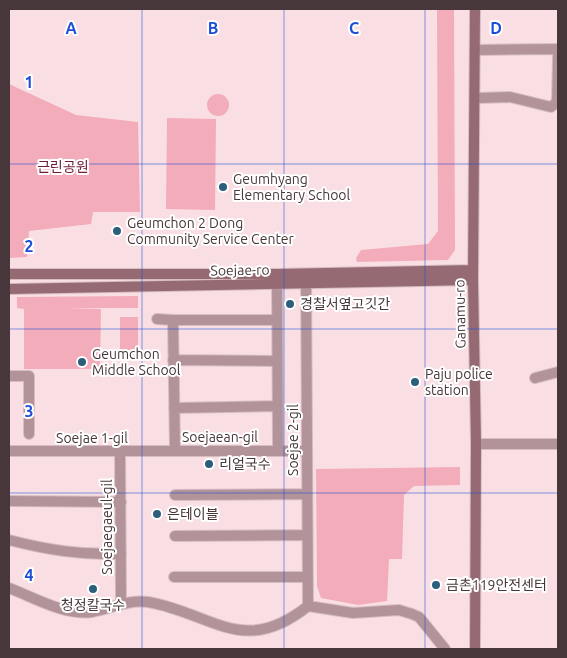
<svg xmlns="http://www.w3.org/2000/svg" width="567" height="658" viewBox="0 0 567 658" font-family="Ubuntu,'Noto Sans KR',sans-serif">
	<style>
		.green { fill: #f2acba }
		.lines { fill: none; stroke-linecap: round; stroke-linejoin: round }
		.street-casing { stroke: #d6bdc2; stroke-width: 12 }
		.secondary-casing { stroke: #d6bdc2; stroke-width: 12 }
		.street { stroke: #b29399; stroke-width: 10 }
		.secondary { stroke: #966a73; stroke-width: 10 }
		.grid { fill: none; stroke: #1d4ed8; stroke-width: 1; stroke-opacity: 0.55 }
		.poi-dot { fill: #2b5f7b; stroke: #fff; stroke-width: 2 }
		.labels { text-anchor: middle; stroke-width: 4; stroke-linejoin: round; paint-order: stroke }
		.park-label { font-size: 14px; fill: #6e1d37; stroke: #fff }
		.poi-label { font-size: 14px; fill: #48373a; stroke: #fff; text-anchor: start }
		.street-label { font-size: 14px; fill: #48373a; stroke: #fff }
		.grid-label { font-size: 16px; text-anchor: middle; font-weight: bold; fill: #1d4ed8; stroke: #fff; stroke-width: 4; stroke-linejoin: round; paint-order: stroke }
	</style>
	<rect width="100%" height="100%" fill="#f9dfe4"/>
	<path class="green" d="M437 9H454L455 250 448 260 357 262 356 258 361 250 428 244 438 231Z
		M9 84 76 115 138 122 140 212H93L91 224 29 231 27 257 9 258Z
		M207 105a11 11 0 1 1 22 0a11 11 0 1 1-22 0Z
		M167 118 216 119 215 210 166 209Z
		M138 296V308H65L101 309 100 369H24V309L17 308V297Z
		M120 317H138V350H120Z
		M460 467V485L414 486 404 495 402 559H389L387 601 358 605 321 598 317 586 316 469Z"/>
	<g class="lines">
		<defs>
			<path id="street" d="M476 50 558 49
				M477 98 510 97 551 107 557 102 558 56
				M277 275 278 451
				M306 275 308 606
				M157 319 173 320
				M173 360 277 361
				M9 376H29V434
				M535 378 558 372
				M174 408 278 406
				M476 444H558
				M9 451H307
				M120 451 121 603
				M175 451 173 320H277
				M175 495 307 494
				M9 501 121 502
				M175 536 307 535
				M9 540C48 550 80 555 121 554
				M174 577H308
				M9 588C33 597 65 616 92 612 111 609 128 599 148 602 212 613 243 658 308 606L353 613 399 610 412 614 419 617 445 649"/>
			<path id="secondary" d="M475 9 473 280 476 444 475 649
				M9 274H277L473 270
				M9 289 473 280"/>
		</defs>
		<use href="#street" class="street-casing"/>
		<use href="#secondary" class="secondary-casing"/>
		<use href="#street" class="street"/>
		<use href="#secondary" class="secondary"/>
	</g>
	<path class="grid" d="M142 9V649M284 9V649M425 9V649M9 164H558M9 329H558M9 493H558"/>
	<g class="poi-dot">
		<circle cx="223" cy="187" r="5"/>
		<circle cx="117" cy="231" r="5"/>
		<circle cx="290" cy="304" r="5"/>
		<circle cx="82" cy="362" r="5"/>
		<circle cx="415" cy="382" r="5"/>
		<circle cx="209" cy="464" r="5"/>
		<circle cx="157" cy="514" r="5"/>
		<circle cx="436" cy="585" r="5"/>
		<circle cx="93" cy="589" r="5"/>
	</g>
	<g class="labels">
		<g class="park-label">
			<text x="63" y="172">근린공원</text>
		</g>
		<g class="poi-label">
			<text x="233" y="184">Geumhyang<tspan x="233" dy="16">Elementary School</tspan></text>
			<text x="127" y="228">Geumchon 2 Dong<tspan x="127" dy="16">Community Service Center</tspan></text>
			<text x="300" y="309">경찰서옆고깃간</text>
			<text x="92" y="359">Geumchon<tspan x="92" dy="16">Middle School</tspan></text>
			<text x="425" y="379">Paju police<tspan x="425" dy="16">station</tspan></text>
			<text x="219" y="469">리얼국수</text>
			<text x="167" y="519">은테이블</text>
			<text x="446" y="590">금촌119안전센터</text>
			<text x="93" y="610" text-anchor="middle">청정칼국수</text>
		</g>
		<g class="street-label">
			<text transform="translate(240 270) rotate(-1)" y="5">Soejae-ro</text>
			<text transform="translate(460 314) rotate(-91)" y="5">Ganamu-ro</text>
			<text x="220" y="442">Soejaean-gil</text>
			<text x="92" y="443">Soejae 1-gil</text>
			<text transform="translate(293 440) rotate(-90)" y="5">Soejae 2-gil</text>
			<text transform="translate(107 527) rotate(-90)" y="5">Soejaegaeul-gil</text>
		</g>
	</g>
	<g class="grid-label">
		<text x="71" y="34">A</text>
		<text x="213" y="34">B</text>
		<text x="354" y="34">C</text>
		<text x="496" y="34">D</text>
		<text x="29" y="88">1</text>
		<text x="29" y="252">2</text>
		<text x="29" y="417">3</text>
		<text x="29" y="581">4</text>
	</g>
	<rect width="567" height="658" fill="none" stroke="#48373a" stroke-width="20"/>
</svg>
